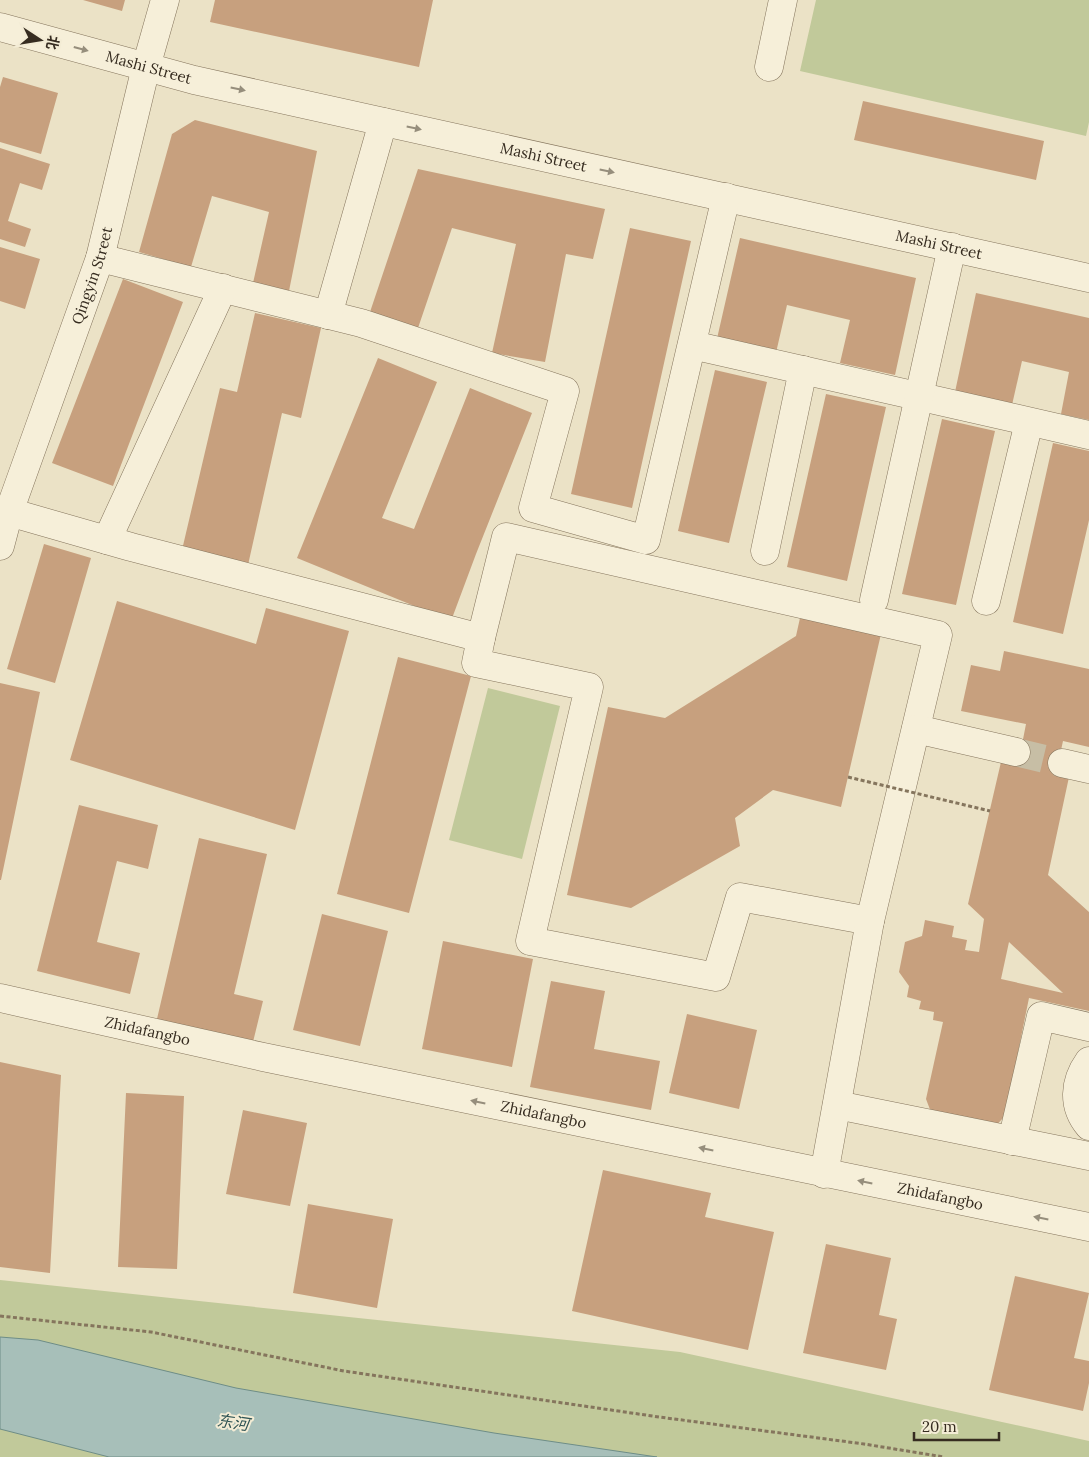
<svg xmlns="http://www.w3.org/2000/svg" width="1089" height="1457" viewBox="0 0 1089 1457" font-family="Lora,'Noto Sans SC',serif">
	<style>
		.green { fill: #c1c99a }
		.water { fill: #a7bfb9; stroke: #6e8d87 }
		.building { fill: #c7a07e; fill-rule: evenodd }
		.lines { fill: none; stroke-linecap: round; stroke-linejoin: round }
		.minor-tunnel { stroke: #c7bea5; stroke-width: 28; stroke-dasharray: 28 14; stroke-linecap: butt }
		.minor-casing { stroke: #85755d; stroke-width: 29 }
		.path { stroke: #85755d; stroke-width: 3; stroke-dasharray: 4 2.5; stroke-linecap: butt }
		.minor { stroke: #f6efd9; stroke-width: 28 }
		.path-bridge { stroke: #85755d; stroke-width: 3; stroke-dasharray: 4 2.5; stroke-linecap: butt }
		.oneway { fill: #968e7c }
		.labels { text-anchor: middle; stroke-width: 4; stroke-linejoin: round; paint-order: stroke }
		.street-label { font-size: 15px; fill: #362c20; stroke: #f3ecd5 }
		.water-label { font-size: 16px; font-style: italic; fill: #305555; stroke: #f3ecd5 }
	</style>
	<rect width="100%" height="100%" fill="#ebe2c6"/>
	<path class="green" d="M816 0H1089V122L1086 136 800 71Z
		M488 688 560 706 522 859 449 840Z
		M0 1280 680 1352 1089 1441V1457H0Z"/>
	<path class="water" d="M0 1337 38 1340 236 1388 494 1433 657 1457H109L0 1429Z"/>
	<path class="building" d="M83 0H125L122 11Z
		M215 0H433L419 67 210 22Z
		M3 77 58 93 41 154 0 142V87Z
		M863 101 1044 141 1036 180 854 140Z
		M195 120 317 151 289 291 253 283 269 212 212 196 191 267 139 252 172 134Z
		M0 148 50 164 42 190 20 183 8 221 31 229 25 247 0 239Z
		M418 169 605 209 593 259 566 254 545 362 492 353 516 244 452 228 417 331 369 315Z
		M630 228 691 241 632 508 571 494Z
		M740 238 916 278 895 375 840 363 850 320 787 305 775 357 716 343Z
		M0 247 40 259 25 309 0 301Z
		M123 279 183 302 113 486 52 463Z
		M976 293 1089 318V420L1061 414 1069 372 1022 361 1012 405 955 392Z
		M255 313 321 328 301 418 282 413 248 565 182 550 220 388 237 392Z
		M378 358 437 382 382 518 414 529 470 388 532 413 476 554 451 621 297 558Z
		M715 370 767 382 729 543 678 531Z
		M826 394 886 407 847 581 787 567Z
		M942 419 995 431 956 605 902 594Z
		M1053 443 1089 451V520L1063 634 1013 622Z
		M44 544 91 558 55 683 7 669Z
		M117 601 256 644 266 608 349 631 295 830 70 760Z
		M800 618 881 634 841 807 773 790 735 818 740 846 631 908 567 895 608 707 665 718 796 636Z
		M1004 651 1089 669V747L1063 741 1056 773 1069 777 1048 875 1089 912V1011L1029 998 1005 1116 990 1132 934 1120 926 1099 943 1022 933 1020 934 1012 919 1009 921 1001 907 997 909 986 899 972 905 942 922 936 925 920 954 926 952 937 967 940 965 950 979 952 984 919 968 904 1001 762 1018 765 1026 724 961 711 971 665 1000 671ZM1009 942 1063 993 1001 979Z
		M398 657 471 676 409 913 337 894Z
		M0 683 40 692 1 880H0Z
		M79 805 158 825 148 869 117 861 97 942 140 953 130 994 37 971Z
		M199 838 267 854 234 994 263 1001 253 1042 157 1019Z
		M322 914 388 931 360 1046 293 1030Z
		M443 941 533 959 512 1067 422 1049Z
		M551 981 605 991 594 1049 660 1061 651 1110 530 1087Z
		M687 1014 757 1030 739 1109 669 1093Z
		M0 1062 61 1075 50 1273 0 1267Z
		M126 1093 184 1096 177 1269 118 1267Z
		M243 1110 307 1123 290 1206 226 1194Z
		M603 1170 711 1193 705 1217 774 1232 748 1350 572 1311Z
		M308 1204 393 1219 377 1308 293 1293Z
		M826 1244 891 1258 879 1315 897 1319 886 1370 803 1353Z
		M1015 1276 1089 1293 1074 1358 1089 1361V1383L1083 1411 989 1390Z"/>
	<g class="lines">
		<path class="minor-tunnel" d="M1016 752 1062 763"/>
		<defs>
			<g id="minor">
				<path id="s1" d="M0 27 194 80 1089 278"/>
				<path d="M769 67 783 0"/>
				<path d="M100 258 361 323 565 391 533 508 646 540 726 197"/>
				<path d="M328 315 383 122"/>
				<path d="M692 345 1089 435"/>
				<path d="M9 512 131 547 481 638 476 663 589 687 530 941 716 977 740 897 870 921"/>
				<path d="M107 540 223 288"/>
				<path id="s2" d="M0 546 9 512 100 258 146 67 165 0"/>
				<path d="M765 551 803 370"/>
				<path d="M874 600 952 247"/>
				<path d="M986 601 1029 422"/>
				<path d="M481 638 506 537 938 635 870 921 824 1174"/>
				<path d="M916 729 1016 752"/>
				<path d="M1062 763 1089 769"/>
				<path id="s3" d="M0 998 263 1057 1089 1227"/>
				<path d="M1089 1061C1074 1082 1072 1106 1089 1126"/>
				<path d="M837 1105 1089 1156"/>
				<path d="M1012 1141 1041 1016 1089 1027"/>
			</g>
		</defs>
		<use href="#minor" class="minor-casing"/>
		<path class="path" d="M0 1316 151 1332 344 1371 659 1417 864 1444 944 1457"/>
		<use href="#minor" class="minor"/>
		<path class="path-bridge" d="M848 777 990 811"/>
	</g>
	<defs><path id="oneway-solid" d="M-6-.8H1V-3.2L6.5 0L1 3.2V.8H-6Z" transform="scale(1.25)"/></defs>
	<g class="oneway">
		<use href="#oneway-solid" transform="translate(81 49) rotate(15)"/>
		<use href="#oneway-solid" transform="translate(238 89) rotate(12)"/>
		<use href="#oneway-solid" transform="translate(414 128) rotate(12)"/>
		<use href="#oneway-solid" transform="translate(607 171) rotate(12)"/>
		<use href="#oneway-solid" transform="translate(478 1102) rotate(-168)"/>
		<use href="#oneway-solid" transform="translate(706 1149) rotate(-168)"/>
		<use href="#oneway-solid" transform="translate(865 1182) rotate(-168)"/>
		<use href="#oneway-solid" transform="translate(1041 1218) rotate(-169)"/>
	</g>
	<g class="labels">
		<g class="street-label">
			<text dy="5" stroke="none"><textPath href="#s1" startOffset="154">Mashi Street</textPath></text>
			<text dy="5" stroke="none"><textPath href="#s1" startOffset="559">Mashi Street</textPath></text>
			<text dy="5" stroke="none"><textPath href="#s1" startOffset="964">Mashi Street</textPath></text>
			<text dy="5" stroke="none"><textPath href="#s2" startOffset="286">Qingyin Street</textPath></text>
			<text dy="5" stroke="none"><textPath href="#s3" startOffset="151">Zhidafangbo</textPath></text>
			<text dy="5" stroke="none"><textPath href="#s3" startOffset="556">Zhidafangbo</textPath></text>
			<text dy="5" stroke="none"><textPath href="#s3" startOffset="961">Zhidafangbo</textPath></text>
		</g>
		<g class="water-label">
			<text transform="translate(233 1422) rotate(8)" y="6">东河</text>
		</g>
	</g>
	<g transform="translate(40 40) rotate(102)" stroke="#f3ecd5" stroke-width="4" paint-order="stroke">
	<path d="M0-4L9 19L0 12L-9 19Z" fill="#362c20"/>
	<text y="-8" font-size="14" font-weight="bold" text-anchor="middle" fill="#362c20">北</text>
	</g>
	<path d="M914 1432v8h85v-8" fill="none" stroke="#362c20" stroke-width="2.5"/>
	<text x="922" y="1432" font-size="15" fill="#362c20" stroke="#f3ecd5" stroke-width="4" paint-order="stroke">20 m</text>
</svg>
